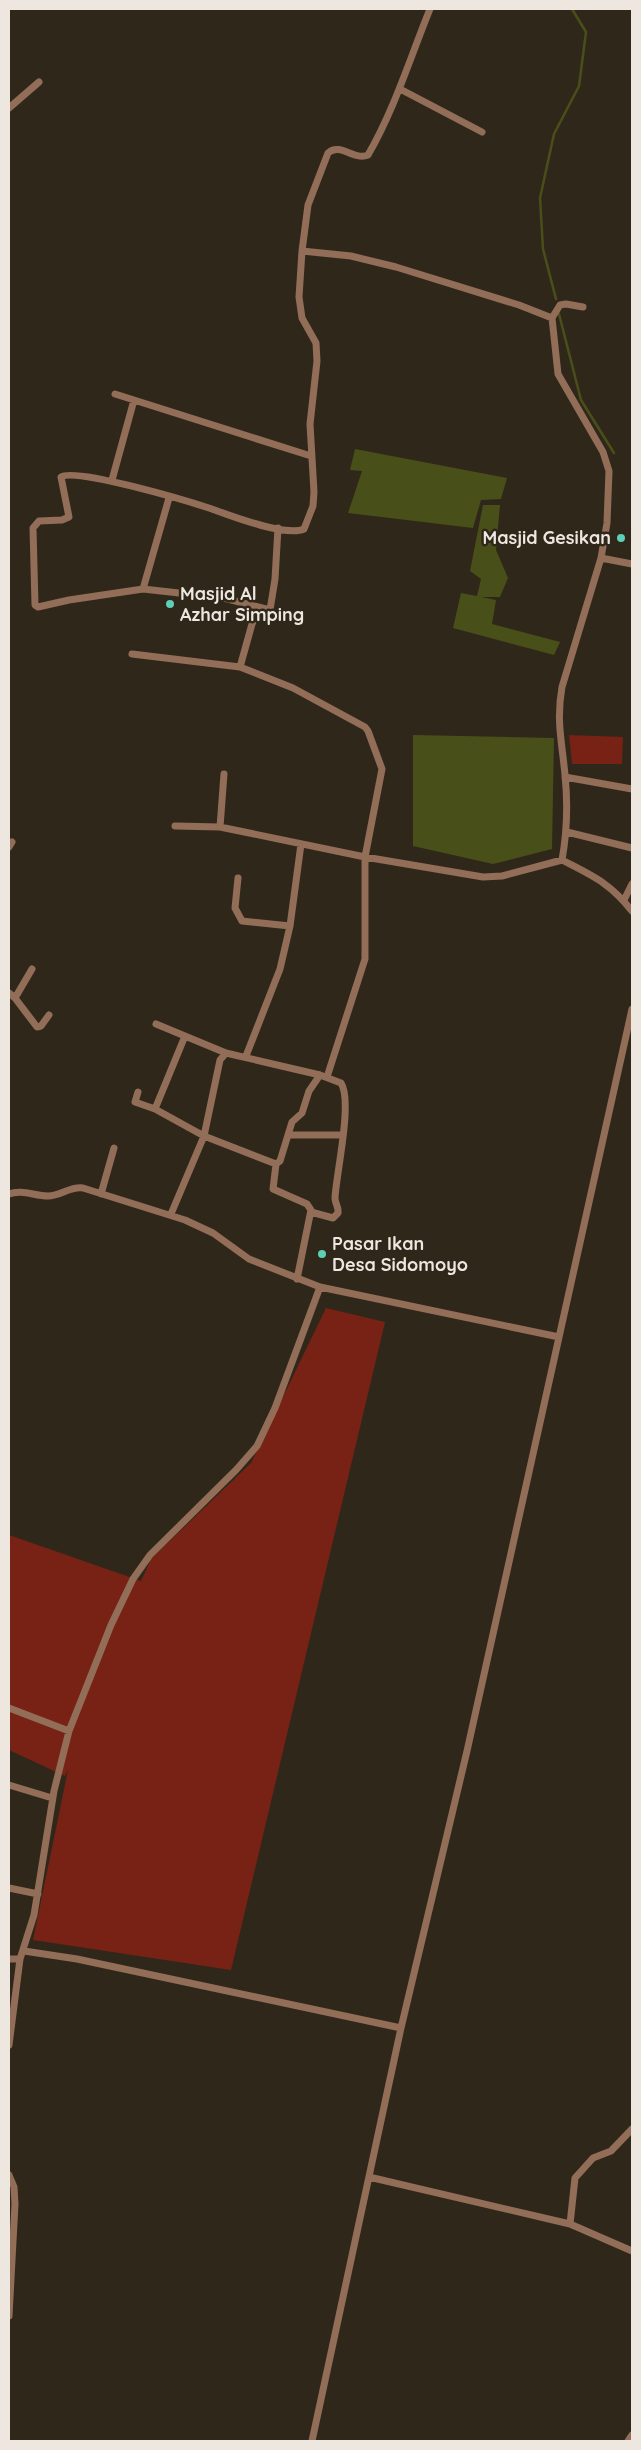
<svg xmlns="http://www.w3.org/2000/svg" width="641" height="2450" viewBox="0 0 641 2450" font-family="Quicksand,sans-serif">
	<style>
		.green { fill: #772215 }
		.water { fill: #494f19 }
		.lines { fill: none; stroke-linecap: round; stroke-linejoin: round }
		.stream { stroke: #494f19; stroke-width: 2.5 }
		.street { stroke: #926d57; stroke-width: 7 }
		.poi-dot { fill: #5eceb7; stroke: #30271b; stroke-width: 2 }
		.labels { text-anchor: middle; stroke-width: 5; stroke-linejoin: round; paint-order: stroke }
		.poi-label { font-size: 18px; font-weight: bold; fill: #ede7df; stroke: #30271b; text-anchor: start }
	</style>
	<rect width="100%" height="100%" fill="#30271b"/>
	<path class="green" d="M569 735 623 737 622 764H572Z
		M326 1308 385 1322 231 1970 33 1940 68 1770 65 1776 9 1750V1535L141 1581 151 1559 251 1463Z"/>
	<path class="water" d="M355 449 507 478 501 499 481 500 473 528 348 513 362 471 350 470Z
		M483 505H500L496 550 508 578 500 597H481L496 600 492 624 560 642 554 655 453 628 461 593 477 596 481 579 470 571Z
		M413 735 554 738 552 849 493 864 413 846Z"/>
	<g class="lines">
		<path class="stream" d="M556 299 543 249 540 198 554 134 579 86 586 32 572 9
			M559 314 581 400 614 453"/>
		<path class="street" d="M430 9C410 58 395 108 368 155 354 161 340 142 328 153L308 205 302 251 351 256 396 267 519 305 552 318 558 374 603 452 609 471 607 523 601 558 562 687C556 721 562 742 565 775 568 804 567 832 562 860
			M400 89 482 132
			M9 108 39 82
			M552 318 560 305 566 304 583 307
			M115 394 311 456
			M112 480 134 400
			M601 558 632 564
			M143 589 169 498
			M270 610 224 598 143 589 69 600 38 607 35 605 33 528 39 521 62 520 69 517 61 477C75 467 191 502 212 509 231 516 286 537 304 529L313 506 314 492 310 424 317 361 316 343 302 318 299 297 302 251
			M270 610 275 579 278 528
			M268 611 256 615 252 624 240 667 293 688 365 727 368 731 382 769 365 857V959L327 1077
			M132 654 240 667
			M565 777 632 789
			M175 826 220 827 365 857 483 877 502 876 562 860C593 876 610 883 632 911
			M220 827 224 774
			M567 832 632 848
			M9 847 12 842
			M238 878 235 908 242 921 290 926
			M624 900 632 884
			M9 993 15 998 37 1027 41 1026 49 1015
			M15 998 32 969
			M156 1024 226 1053 320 1075 341 1083C353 1101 336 1175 335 1198 335 1204 339 1207 338 1213L333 1218 311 1212
			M246 1056 280 969 290 926 301 844
			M138 1092 135 1102 155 1109 204 1136 276 1164 280 1161 292 1122 302 1113 309 1091 320 1075
			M155 1109 185 1036
			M288 1135H343
			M276 1164 273 1189 307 1204 311 1210 297 1279
			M9 1194C22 1189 34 1196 48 1196 61 1196 70 1186 83 1188L185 1220 213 1233 249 1259 320 1287 559 1337
			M101 1194 114 1148
			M171 1214 204 1136 220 1060 226 1053
			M9 1708 69 1731
			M9 1785 52 1798
			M9 1888 38 1894
			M24 1951 77 1959 401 2028
			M9 1959H20
			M9 2045 20 1959 34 1915 54 1791 69 1731 111 1625 133 1579 150 1555 236 1470 257 1446 275 1408 320 1287
			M9 2175 14 2187 15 2204 9 2316
			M369 2177 570 2224 632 2251
			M570 2224 575 2178 593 2158 611 2151 632 2129
			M312 2441 401 2028 467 1751 632 1009
			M628 2441 632 2435"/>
	</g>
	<g class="poi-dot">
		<circle cx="621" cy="538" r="5"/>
		<circle cx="170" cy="604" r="5"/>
		<circle cx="322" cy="1254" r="5"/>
	</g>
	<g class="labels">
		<g class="poi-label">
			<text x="611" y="544" text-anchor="end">Masjid Gesikan</text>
			<text x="180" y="600">Masjid Al<tspan x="180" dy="21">Azhar Simping</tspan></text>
			<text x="332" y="1250">Pasar Ikan<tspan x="332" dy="21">Desa Sidomoyo</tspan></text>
		</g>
	</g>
	<rect width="641" height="2450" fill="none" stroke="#ede7df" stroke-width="20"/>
</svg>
